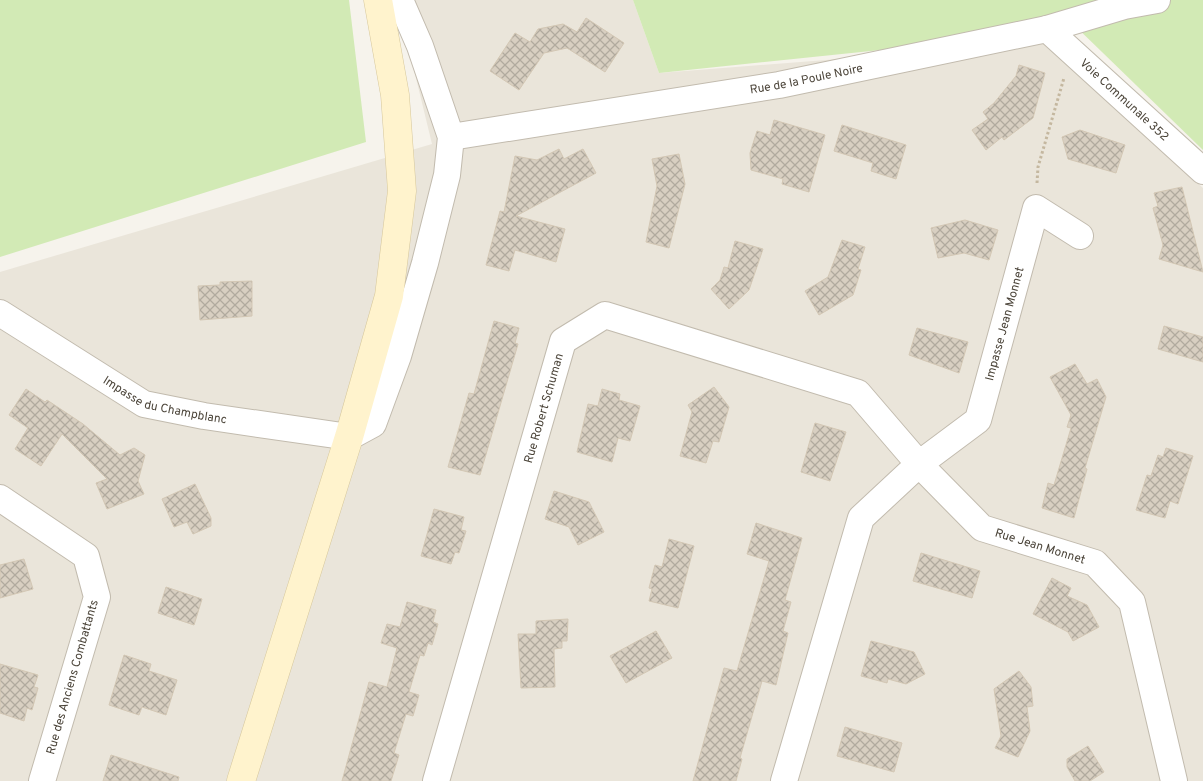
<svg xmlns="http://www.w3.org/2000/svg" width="1203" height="781" viewBox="0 0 1203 781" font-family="Overpass,sans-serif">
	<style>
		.residential { fill: #eae5da }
		.green { fill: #d2eab5 }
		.building { fill: url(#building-cross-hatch); stroke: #d3c7b4 }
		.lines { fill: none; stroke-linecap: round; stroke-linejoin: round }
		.street-casing { stroke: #c2bbae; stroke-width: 28 }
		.secondary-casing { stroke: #d6c79b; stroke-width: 29 }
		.path { stroke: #c4b79f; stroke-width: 3; stroke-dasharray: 2.5 2.5; stroke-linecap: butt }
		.street { stroke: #fff; stroke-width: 26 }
		.secondary { stroke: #fff3cd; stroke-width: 28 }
		.labels { text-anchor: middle; stroke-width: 4; stroke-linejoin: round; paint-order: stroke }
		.street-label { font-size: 12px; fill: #4b4439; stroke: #fff }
	</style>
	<defs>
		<pattern id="building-cross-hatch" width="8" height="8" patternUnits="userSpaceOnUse" patternTransform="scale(1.25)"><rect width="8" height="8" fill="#d8cfc1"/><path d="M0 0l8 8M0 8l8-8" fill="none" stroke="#b1aa9e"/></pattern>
	</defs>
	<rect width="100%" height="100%" fill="#f6f3ec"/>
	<path class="residential" d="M397 0H633L659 73 1045 43 1203 188V781H0V272L432 144Z"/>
	<path class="green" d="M0 0H349L366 142 0 257Z
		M633 0H1203V150L1069 20 958 42 659 73Z"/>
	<path class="building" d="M586 18 624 43 605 72 567 48 544 53 519 90 490 71 515 33 530 42 538 29 563 24 577 32Z
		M1019 65 1045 73 1033 118 1004 140 1002 137 986 150 972 130 988 119 983 112 994 103 1016 76Z
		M774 120 825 135 809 192 782 184 783 179 751 170 750 153 757 131 770 135Z
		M842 125 906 145 896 179 871 171 873 163 834 151Z
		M1080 130 1125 145 1116 173 1068 159 1062 137Z
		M559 149 564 159 583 149 596 173 516 216 565 229 556 262 515 250 509 271 486 265 500 211 504 212 515 156 537 160Z
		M679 154 685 184 669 248 646 242 657 186 652 159Z
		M1182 187 1203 272 1159 259 1163 245 1153 208 1158 206 1154 193Z
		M965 220 998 230 989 260 964 253 938 258 931 228Z
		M842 240 865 247 858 269 861 270 853 295 819 315 805 291 828 277Z
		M735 241 763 249 749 290 729 309 711 289 720 280 724 267 728 268Z
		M252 281V316L200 320 198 286 220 285V282Z
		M494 321 519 328 515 343 518 344 480 475 448 467 469 393 474 394Z
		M1164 326 1203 337V362L1158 349Z
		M917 328 968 342 959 373 909 355Z
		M1075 364 1087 384 1097 379 1106 397 1085 468 1087 469 1074 518 1042 508 1048 483 1054 485 1071 428 1067 427 1071 415 1050 377Z
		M714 387 729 407 719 442 713 441 706 463 680 456 692 412 688 405Z
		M26 389 45 402 47 400 83 424 120 455 134 448 145 455 138 481 144 494 107 509 96 483 107 479 62 434 41 466 15 449 28 428 9 415Z
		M602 389 620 394 619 400 640 406 630 441 618 438 612 462 577 452 588 404 598 406Z
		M815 423 846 432 830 481 801 472Z
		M1166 448 1193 456 1178 504 1170 501 1165 518 1136 510 1147 475 1151 476 1158 455 1163 457Z
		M195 484 211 518V526L193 534 187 522 174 527 162 499Z
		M554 491 589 502 604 532 578 545 569 527 545 519Z
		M434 509 464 517 461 530 466 531 459 553 455 552 451 564 421 556Z
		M756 523 802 538 785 600 791 602 783 631 788 633 776 685 762 681 740 758 742 759 736 781H693L724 668 737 671 769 561 747 554Z
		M669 539 694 546 678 608 649 601 652 589 649 588 655 565 662 567Z
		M921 553 980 571 972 598 913 581Z
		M24 559 33 589 0 598V565Z
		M1052 578 1071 588 1067 596 1087 605 1099 627 1073 641 1068 632 1033 614Z
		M166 587 202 599 194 625 158 613Z
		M407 602 436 610 433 622 438 624 432 645 428 643 424 656 420 655 409 692 419 695 413 716 406 714 394 753 399 755 391 781H342L369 682 387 687 397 648 381 643 387 624 400 627Z
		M568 619 567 641H562V648L554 649 555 687 521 688 518 634H536V621Z
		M656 631 672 658 626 683 610 656Z
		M871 641 914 652 925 674 906 684 888 679 887 683 861 676Z
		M124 655 151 664 149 671 177 680 166 715 142 707 139 715 109 705Z
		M0 664 38 675 34 687 38 688 32 710 27 708 24 721 0 713Z
		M1019 671 1031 687 1033 706 1027 707 1030 731 1018 757 995 748 1001 736 994 689Z
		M845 727 902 743 894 772 837 756Z
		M1088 746 1104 772 1090 781H1075L1067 767V759Z
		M111 755 179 777 178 781H103Z"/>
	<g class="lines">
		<defs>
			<g id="street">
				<path id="s1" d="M1047 29 1203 171"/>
				<path id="s2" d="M451 137 779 85 1047 29 1124 6 1157 0"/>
				<path id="s3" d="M0 313 144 404 204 416 349 437 373 424 398 356 425 263 447 175 451 137 420 46 400 0"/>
				<path d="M0 498 86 556 97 597 42 781"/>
				<path id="s4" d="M436 781 563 341 605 315 858 393 919 464 978 420 1036 208 1080 236"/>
				<path id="s5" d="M784 781 861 518 919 464 982 528 1095 563 1132 602 1174 781"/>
			</g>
			<path id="secondary" d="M241 781 349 437 389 296 402 191 395 95 378 0"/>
		</defs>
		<use href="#street" class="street-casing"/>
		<use href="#secondary" class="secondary-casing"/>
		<path class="path" d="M1037 183 1038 167 1064 78"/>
		<use href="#street" class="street"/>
		<use href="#secondary" class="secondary"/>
	</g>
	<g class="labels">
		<g class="street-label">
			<text dy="4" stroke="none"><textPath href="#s2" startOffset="360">Rue de la Poule Noire</textPath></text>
			<text dy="4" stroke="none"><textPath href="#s1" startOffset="105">Voie Communale 352</textPath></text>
			<text dy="4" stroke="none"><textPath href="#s4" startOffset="1039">Impasse Jean Monnet</textPath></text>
			<text dy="4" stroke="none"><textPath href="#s3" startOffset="189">Impasse du Champblanc</textPath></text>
			<text dy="4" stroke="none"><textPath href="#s4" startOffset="388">Rue Robert Schuman</textPath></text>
			<text dy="4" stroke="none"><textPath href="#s5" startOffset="504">Rue Jean Monnet</textPath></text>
			<text transform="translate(72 677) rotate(-74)" y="4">Rue des Anciens Combattants</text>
		</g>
	</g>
</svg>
